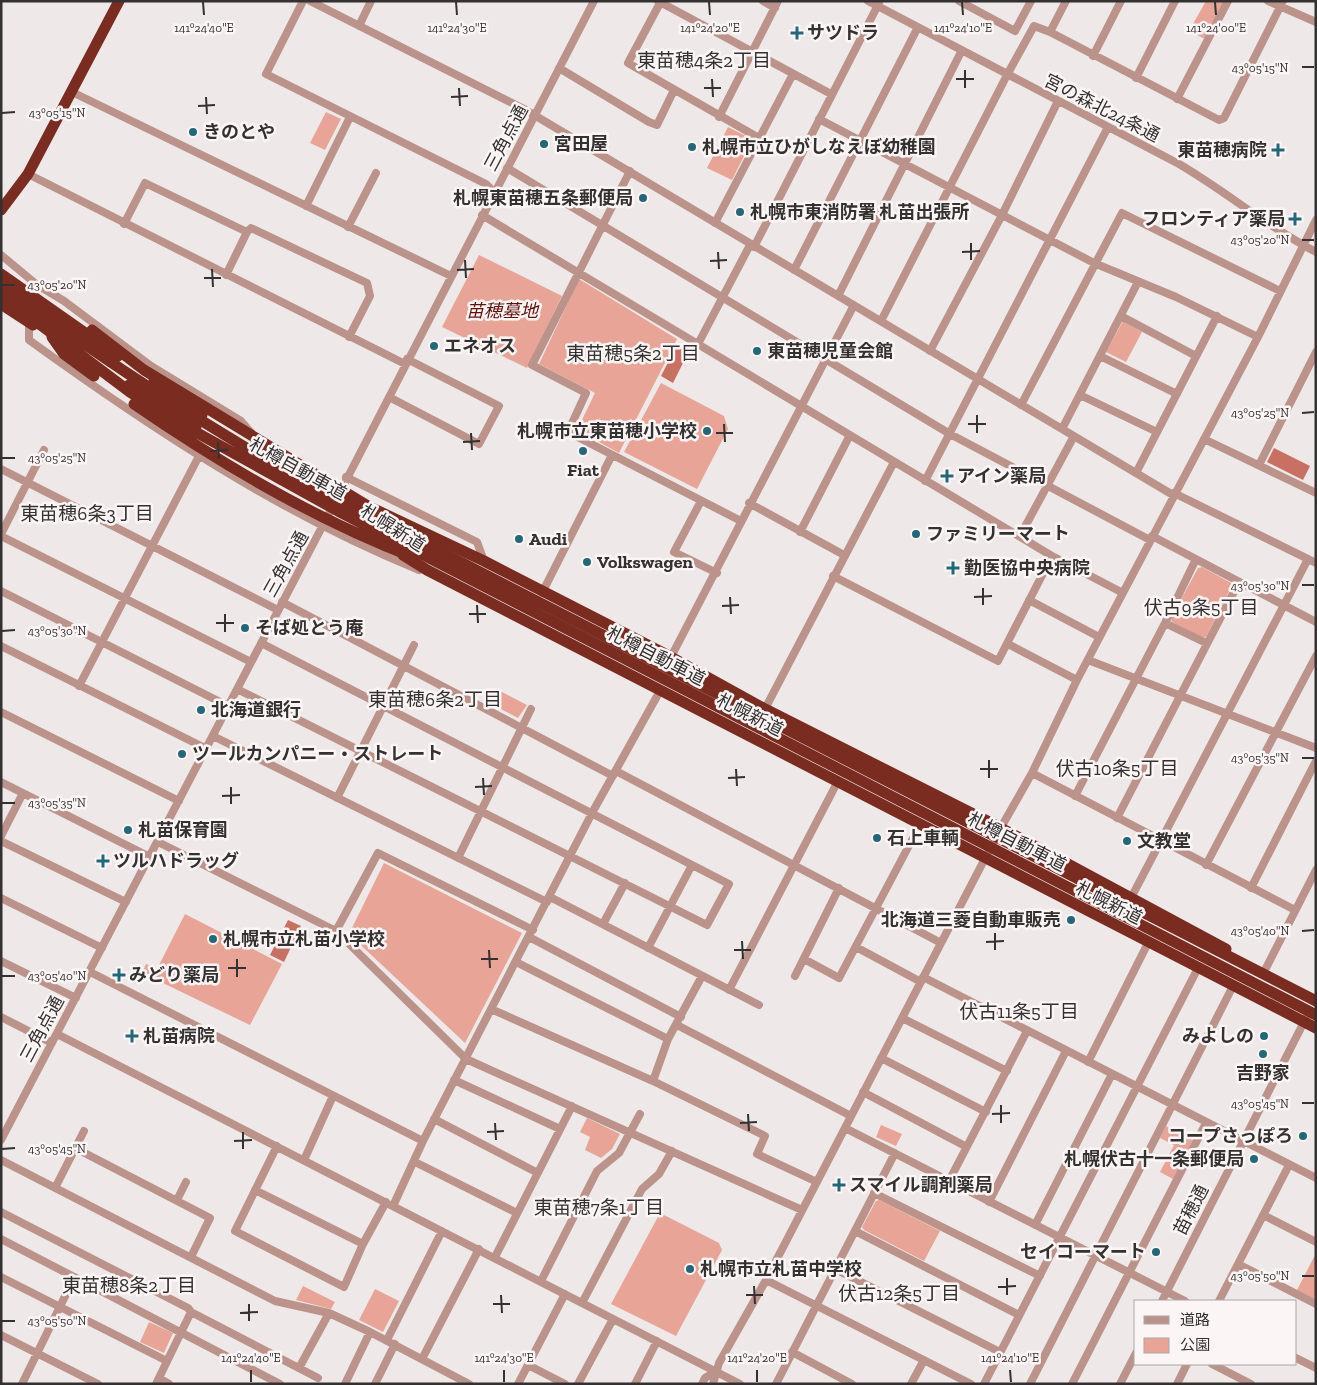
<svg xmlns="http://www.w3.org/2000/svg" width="1317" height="1385" viewBox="0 0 1317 1385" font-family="'Zilla Slab','Noto Sans JP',serif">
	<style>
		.green { fill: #e8a497 }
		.water { fill: #c87162 }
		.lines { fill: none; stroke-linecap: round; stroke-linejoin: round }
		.minor { stroke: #bb938b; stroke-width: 8 }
		.highway { stroke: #7b2c20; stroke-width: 11 }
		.highway-bridge { stroke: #7b2c20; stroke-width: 11 }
		.ticks { fill: none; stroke: #333131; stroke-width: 2 }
		.poi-dot { fill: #236879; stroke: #fbf6f5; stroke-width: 2 }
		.labels { text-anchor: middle; stroke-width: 5; stroke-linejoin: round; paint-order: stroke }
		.poi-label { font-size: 18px; font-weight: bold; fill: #333131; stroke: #fbf6f5; text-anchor: start }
		.street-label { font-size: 18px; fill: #333131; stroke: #fbf6f5 }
		.park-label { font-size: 18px; font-style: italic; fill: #621209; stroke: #fbf6f5 }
		.neighbourhood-label { font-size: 19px; fill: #333131; stroke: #fbf6f5 }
		.ticks-label { font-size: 12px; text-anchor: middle; fill: #333131; stroke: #fbf6f5; stroke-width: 5; stroke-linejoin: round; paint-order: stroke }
	</style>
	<rect width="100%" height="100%" fill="#eee9e8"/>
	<path class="green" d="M1206 1H1224L1205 39 1189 31Z
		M326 112 341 119 325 150 310 143Z
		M728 127 750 138 751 142 732 180 707 168Z
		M479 255 562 296 527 368 442 327Z
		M579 279 677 339 619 453 577 430 595 393 539 364Z
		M1123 321 1142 332 1126 362 1106 352Z
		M661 383 724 416 728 429 697 489 624 452Z
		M1202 567 1231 583 1232 586 1206 637 1202 638 1172 622 1171 618 1198 568Z
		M500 691 527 705 518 718 493 705Z
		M384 863 522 933 465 1043 349 934Z
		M185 914 282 964 250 1025 142 973 146 964 157 969Z
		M587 1118 620 1134 612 1149 601 1158 585 1150 590 1137 580 1132Z
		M881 1125 902 1134 896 1146 876 1137Z
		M1166 1126 1193 1140 1173 1179 1160 1172 1174 1145 1160 1138Z
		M879 1200 940 1231 924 1261 864 1230 862 1227 876 1201Z
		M660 1213 719 1243 722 1250 676 1336 611 1304Z
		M1316 1253V1300L1297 1290Z
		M303 1286 335 1302 331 1309 296 1300Z
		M375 1289 399 1301 383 1332 359 1320Z
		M149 1322 173 1333 164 1353 140 1342Z"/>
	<path class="water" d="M678 343 690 349 673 383 661 376Z
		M1274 448 1310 466 1303 480 1267 462Z
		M288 920 301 926 284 962 270 955Z"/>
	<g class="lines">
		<path class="minor" d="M303 1 266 74 486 184 494 192
			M310 1 524 109 1173 495
			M658 1 831 94
			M763 1 775 8
			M868 1 1179 164C1227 192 1266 226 1316 252
			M959 1 1015 31 1031 1
			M1268 1 1316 22
			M660 3 628 63 759 138
			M359 26 371 1
			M1050 32 1066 1
			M1093 56 1121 1
			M559 68 649 122 657 125 674 90
			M1136 78 1175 1
			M72 92 451 276
			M1177 99 1228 1
			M719 117 778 1
			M819 119 1094 263 1176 297 1258 337
			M507 168 950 434 1150 540
			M630 171 532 365 586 393 568 432 741 521
			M28 174 405 364
			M306 206 350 117
			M482 215 1052 556 1123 593
			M715 223 793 74
			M124 224 145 183 247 232 226 275
			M348 227 376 173
			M247 232 251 228 367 283 370 296 349 337
			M754 247 879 3
			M1 255 36 284 64 301 151 366 241 421 253 435
			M794 270 918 27
			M838 296 962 50
			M1121 316 1196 356
			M881 321 1007 75 1034 26 1050 32 1219 120 1224 118 1283 1
			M29 322V340C151 428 279 513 419 570
			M698 344 750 245
			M930 351 1002 215 1058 101
			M1100 356 1177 394
			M1080 395 1157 432
			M389 397 479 444 499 406 407 359
			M1021 405 1122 213 1280 291
			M1062 429 1138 282
			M1204 439 1316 493
			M1259 465 1316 352
			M1 469 278 610
			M1136 473 1217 316
			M346 477 477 542 484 561
			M925 481 1108 127
			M1174 493 1316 563
			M339 494 594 1
			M701 501 674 552 717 573
			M749 503 844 555
			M800 532 850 435
			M1 534 44 450
			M1 536 251 662
			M1020 536 1074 436
			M1152 536 1316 622
			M833 576 998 661 1052 556
			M1 591 228 706
			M542 593 612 455
			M1029 600 1099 637
			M282 602 613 776
			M1165 623 1206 643
			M1008 644 1077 680
			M1 646 207 749
			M671 657 854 305
			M1088 660 1316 748
			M79 686 199 456
			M237 689 707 925 729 884 261 643
			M765 709 894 462
			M1 712 179 801
			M213 736 547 902
			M616 771 941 943
			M1032 773 1295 910
			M1 782 150 857
			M1075 796 1165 623 1196 559
			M337 798 414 645
			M1117 818 1239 582
			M999 831 1032 773 1077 680 1258 337 1316 220
			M1 836 23 793
			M1 841 126 902
			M158 842 336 931 466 1059 802 1210
			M458 858 531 709
			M1206 865 1316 656
			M1251 888 1316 761
			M550 897 759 1005
			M1 898 102 948
			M1131 898 1308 559
			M603 924 625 883
			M336 931 378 853 533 930
			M529 937 681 1017
			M856 947 921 982
			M648 948 692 865
			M804 959 839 978 913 838
			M1 961 76 998
			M516 962 668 1039
			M1265 970 1316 870
			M90 972 423 1141
			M795 976 839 888
			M923 977 1316 1178
			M729 990 838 781
			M491 1009 653 1081 765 1136 757 1154 817 1182
			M1 1017 52 1043
			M902 1018 1007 1071
			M677 1025 851 1116
			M57 1034 740 1384
			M881 1058 986 1112
			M1088 1062 1148 943
			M454 1080 560 1129
			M653 1081 668 1039 702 976
			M863 1092 965 1146
			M434 1119 538 1173
			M845 1128 1185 1301
			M1 1140 334 504
			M277 1146 235 1231 344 1287 363 1244 386 1202
			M75 1148 210 1218 191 1257
			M1 1160 275 1301 329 1313 299 1368
			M304 1160 333 1096
			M415 1162 517 1213
			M949 1181 1027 1031
			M55 1188 84 1131
			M255 1190 363 1244
			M874 1193 1040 1276
			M177 1200 186 1182
			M989 1202 1066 1051
			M393 1206 423 1141 592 813 661 689
			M1 1212 188 1308 191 1312 318 1378
			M1263 1215 1316 1242
			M1035 1225 1112 1074
			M855 1231 1019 1315
			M1 1239 280 1384
			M495 1257 572 1106
			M1238 1264 1316 1304
			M835 1269 1000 1352
			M1 1277 167 1361
			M766 1280 971 1384
			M541 1281 597 1171 619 1153 640 1114
			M1162 1301 1306 1018
			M1219 1301 1289 1165
			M582 1303 642 1189 659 1174 672 1151
			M329 1313 370 1332 469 1384
			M1 1335 98 1384
			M387 1340 442 1231
			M792 1352 852 1384
			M1296 1358 1316 1368
			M422 1359 479 1249
			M1212 1364 1251 1384
			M528 1365 565 1384
			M159 1378 169 1384
			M22 1384 74 1278
			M156 1384 191 1312
			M345 1384 370 1332
			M375 1384 395 1344
			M518 1384 565 1294
			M578 1384 613 1319
			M635 1384 657 1341
			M702 1384 705 1378 715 1372
			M713 1384 719 1363 766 1280 993 843
			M776 1384 895 1153
			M911 1384 924 1360
			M984 1384 1198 968
			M1030 1384 1233 986
			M1072 1384 1206 1123
			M1120 1384 1136 1353
			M1177 1384 1187 1364"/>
		<path class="highway" d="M1 210 28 174 119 1
			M1 274 118 356
			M1 304 33 325
			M52 337 64 354 94 376
			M154 381 202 415
			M129 385 196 427
			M254 447 317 481
			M374 509 484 561 671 657 765 709 1001 828 1226 949
			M403 555 427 570 1316 1028"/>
		<path class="highway-bridge" d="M1 282C93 355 192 416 293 476L1316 1001
			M1 295 130 392 174 420 338 511 1316 1015
			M92 330 144 370 381 514
			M134 404C221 464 314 519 413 557"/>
	</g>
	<path class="ticks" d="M203 2 204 15M456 2 457 15M709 2 710 15M962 2 963 15M1215 2 1216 15M1302 67H1314M965 70V88M712 79 713 97M956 79H974M459 88 460 106M704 88H721M206 97 207 114M451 97 468 96M198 106 215 105M2 113 15 112M1302 240H1314M971 243V260M718 252 719 269M962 252 980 251M465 260 466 278M710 261 727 260M212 269 213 287M457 270 474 269M204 278H221M2 285H15M1302 413 1314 412M977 415V433M724 424 725 442M968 424H986M471 433 472 450M716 433H733M218 442 219 459M463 442 480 441M210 451 228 450M2 458H15M1302 585H1314M983 588V605M730 597 731 614M974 597 992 596M477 605 478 623M722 606 739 605M225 614V632M469 614H486M216 623H234M2 631 15 630M1302 758H1314M989 760V778M736 769 737 786M980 769H998M483 778 484 795M728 778 745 777M231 787V804M475 787 492 786M222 796 240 795M2 803H15M1302 931 1314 930M995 933V950M742 941 743 959M986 942 1004 941M489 950 490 968M734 950H751M237 959V977M481 959H498M228 968H246M2 976H15M1302 1103H1314M1001 1105V1123M748 1114 749 1131M992 1114 1010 1113M495 1123 496 1140M740 1123 757 1122M243 1132V1149M487 1132 504 1131M234 1141 252 1140M2 1149 15 1148M1302 1276H1314M1007 1278V1295M754 1286 755 1304M998 1287 1016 1286M501 1295 502 1313M746 1295H763M249 1304V1321M493 1304H510M240 1313 258 1312M2 1321H15M251 1370V1382M504 1370V1382M757 1370V1382M1010 1370 1011 1382"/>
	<g class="poi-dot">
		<path d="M794.5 25.5h5v5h5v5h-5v5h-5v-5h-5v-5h5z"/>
		<circle cx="193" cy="132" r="5"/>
		<circle cx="544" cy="144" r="5"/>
		<circle cx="692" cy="147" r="5"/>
		<path d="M1275.5 142.5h5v5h5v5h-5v5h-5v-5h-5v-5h5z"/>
		<circle cx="643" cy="198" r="5"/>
		<circle cx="740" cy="212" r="5"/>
		<path d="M1292.5 211.5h5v5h5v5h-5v5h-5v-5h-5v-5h5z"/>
		<circle cx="434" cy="346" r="5"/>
		<circle cx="757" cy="351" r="5"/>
		<circle cx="707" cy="431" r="5"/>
		<circle cx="583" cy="451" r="5"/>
		<path d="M944.5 468.5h5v5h5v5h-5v5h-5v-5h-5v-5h5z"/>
		<circle cx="916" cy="534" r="5"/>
		<circle cx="519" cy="539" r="5"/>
		<circle cx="587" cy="562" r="5"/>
		<path d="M950.5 560.5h5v5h5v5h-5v5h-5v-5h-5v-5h5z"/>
		<circle cx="245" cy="628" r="5"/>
		<circle cx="201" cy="710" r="5"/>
		<circle cx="182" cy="754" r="5"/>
		<circle cx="128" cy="830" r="5"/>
		<circle cx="877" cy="838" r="5"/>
		<circle cx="1127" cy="841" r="5"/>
		<path d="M100.5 853.5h5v5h5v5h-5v5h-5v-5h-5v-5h5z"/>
		<circle cx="1071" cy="920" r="5"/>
		<circle cx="213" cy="939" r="5"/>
		<path d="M116.5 967.5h5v5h5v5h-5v5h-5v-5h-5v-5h5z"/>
		<path d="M129.5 1028.5h5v5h5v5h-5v5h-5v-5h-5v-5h5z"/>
		<circle cx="1264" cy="1036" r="5"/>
		<circle cx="1263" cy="1054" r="5"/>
		<circle cx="1303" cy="1136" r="5"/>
		<circle cx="1254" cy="1159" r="5"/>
		<path d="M836.5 1177.5h5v5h5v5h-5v5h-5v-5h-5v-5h5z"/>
		<circle cx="1156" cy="1252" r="5"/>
		<circle cx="690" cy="1269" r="5"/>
	</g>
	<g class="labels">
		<g class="poi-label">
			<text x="807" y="39">サツドラ</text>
			<text x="203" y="138">きのとや</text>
			<text x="554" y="150">宮田屋</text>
			<text x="702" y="153">札幌市立ひがしなえぼ幼稚園</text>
			<text x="1267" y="156" text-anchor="end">東苗穂病院</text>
			<text x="633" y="204" text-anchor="end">札幌東苗穂五条郵便局</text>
			<text x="750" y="218">札幌市東消防署 札苗出張所</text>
			<text x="1285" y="225" text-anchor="end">フロンティア薬局</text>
			<text x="444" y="352">エネオス</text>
			<text x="767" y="357">東苗穂児童会館</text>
			<text x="697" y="437" text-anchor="end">札幌市立東苗穂小学校</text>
			<text x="583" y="476" text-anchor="middle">Fiat</text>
			<text x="957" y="482">アイン薬局</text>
			<text x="926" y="540">ファミリーマート</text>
			<text x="529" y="545">Audi</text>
			<text x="597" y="568">Volkswagen</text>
			<text x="964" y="574">勤医協中央病院</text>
			<text x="255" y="634">そば処とう庵</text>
			<text x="211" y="716">北海道銀行</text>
			<text x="192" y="760">ツールカンパニー・ストレート</text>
			<text x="138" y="836">札苗保育園</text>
			<text x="887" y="844">石上車輌</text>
			<text x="1137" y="847">文教堂</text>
			<text x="113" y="867">ツルハドラッグ</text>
			<text x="1061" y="926" text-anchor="end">北海道三菱自動車販売</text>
			<text x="223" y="945">札幌市立札苗小学校</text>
			<text x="129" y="981">みどり薬局</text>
			<text x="143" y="1042">札苗病院</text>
			<text x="1254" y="1042" text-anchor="end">みよしの</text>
			<text x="1263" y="1079" text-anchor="middle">吉野家</text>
			<text x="1293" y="1142" text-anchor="end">コープさっぽろ</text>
			<text x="1244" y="1165" text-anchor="end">札幌伏古十一条郵便局</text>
			<text x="849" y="1191">スマイル調剤薬局</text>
			<text x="1146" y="1258" text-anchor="end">セイコーマート</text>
			<text x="700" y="1275">札幌市立札苗中学校</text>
		</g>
		<g class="street-label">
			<text transform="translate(1102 108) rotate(27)" y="6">宮の森北24条通</text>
			<text transform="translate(506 138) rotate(-62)" y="6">三角点通</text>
			<text transform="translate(298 469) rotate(29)" y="6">札樽自動車道</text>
			<text transform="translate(393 528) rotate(32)" y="6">札幌新道</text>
			<text transform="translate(286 564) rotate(-61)" y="6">三角点通</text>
			<text transform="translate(656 656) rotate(27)" y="6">札樽自動車道</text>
			<text transform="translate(750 715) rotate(27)" y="6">札幌新道</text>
			<text transform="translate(1017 842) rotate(27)" y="6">札樽自動車道</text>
			<text transform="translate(1109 903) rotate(27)" y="6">札幌新道</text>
			<text transform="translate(42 1029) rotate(-62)" y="6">三角点通</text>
			<text transform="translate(1191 1210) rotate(-63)" y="6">苗穂通</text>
		</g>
		<g class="park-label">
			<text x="502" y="317">苗穂墓地</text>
		</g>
		<g class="neighbourhood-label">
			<text x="704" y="67">東苗穂4条2丁目</text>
			<text x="633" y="360">東苗穂5条2丁目</text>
			<text x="87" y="520">東苗穂6条3丁目</text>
			<text x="1201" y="614">伏古9条5丁目</text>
			<text x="435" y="706">東苗穂6条2丁目</text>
			<text x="1117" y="775">伏古10条5丁目</text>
			<text x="1019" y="1018">伏古11条5丁目</text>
			<text x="599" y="1214">東苗穂7条1丁目</text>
			<text x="129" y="1292">東苗穂8条2丁目</text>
			<text x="899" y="1300">伏古12条5丁目</text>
		</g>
	</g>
	<g class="ticks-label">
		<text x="204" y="32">141°24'40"E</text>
		<text x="457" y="32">141°24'30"E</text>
		<text x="710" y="32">141°24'20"E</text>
		<text x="963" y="32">141°24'10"E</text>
		<text x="1216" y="32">141°24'00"E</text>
		<text x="1260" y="72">43°05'15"N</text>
		<text x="57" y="117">43°05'15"N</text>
		<text x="1260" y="244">43°05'20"N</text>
		<text x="57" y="289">43°05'20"N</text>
		<text x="1260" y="417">43°05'25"N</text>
		<text x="57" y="462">43°05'25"N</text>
		<text x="1260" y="590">43°05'30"N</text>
		<text x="57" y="635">43°05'30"N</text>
		<text x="1260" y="762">43°05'35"N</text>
		<text x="57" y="807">43°05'35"N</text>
		<text x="1260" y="935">43°05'40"N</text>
		<text x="57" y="980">43°05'40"N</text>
		<text x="1260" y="1108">43°05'45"N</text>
		<text x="57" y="1153">43°05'45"N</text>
		<text x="1260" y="1280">43°05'50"N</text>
		<text x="57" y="1325">43°05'50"N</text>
		<text x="251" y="1362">141°24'40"E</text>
		<text x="504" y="1362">141°24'30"E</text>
		<text x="757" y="1362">141°24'20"E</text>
		<text x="1010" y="1362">141°24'10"E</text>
	</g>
	<rect width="1317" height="1385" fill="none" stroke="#333131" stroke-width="5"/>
	<rect x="1134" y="1300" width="162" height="65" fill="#fbf6f5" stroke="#aba7a7"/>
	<rect x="1144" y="1316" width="25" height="8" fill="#bb938b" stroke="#aba7a7"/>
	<text x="1180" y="1325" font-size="15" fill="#333131">道路</text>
	<rect x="1144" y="1338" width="25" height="15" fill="#e8a497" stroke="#aba7a7"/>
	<text x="1180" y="1350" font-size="15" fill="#333131">公園</text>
</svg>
